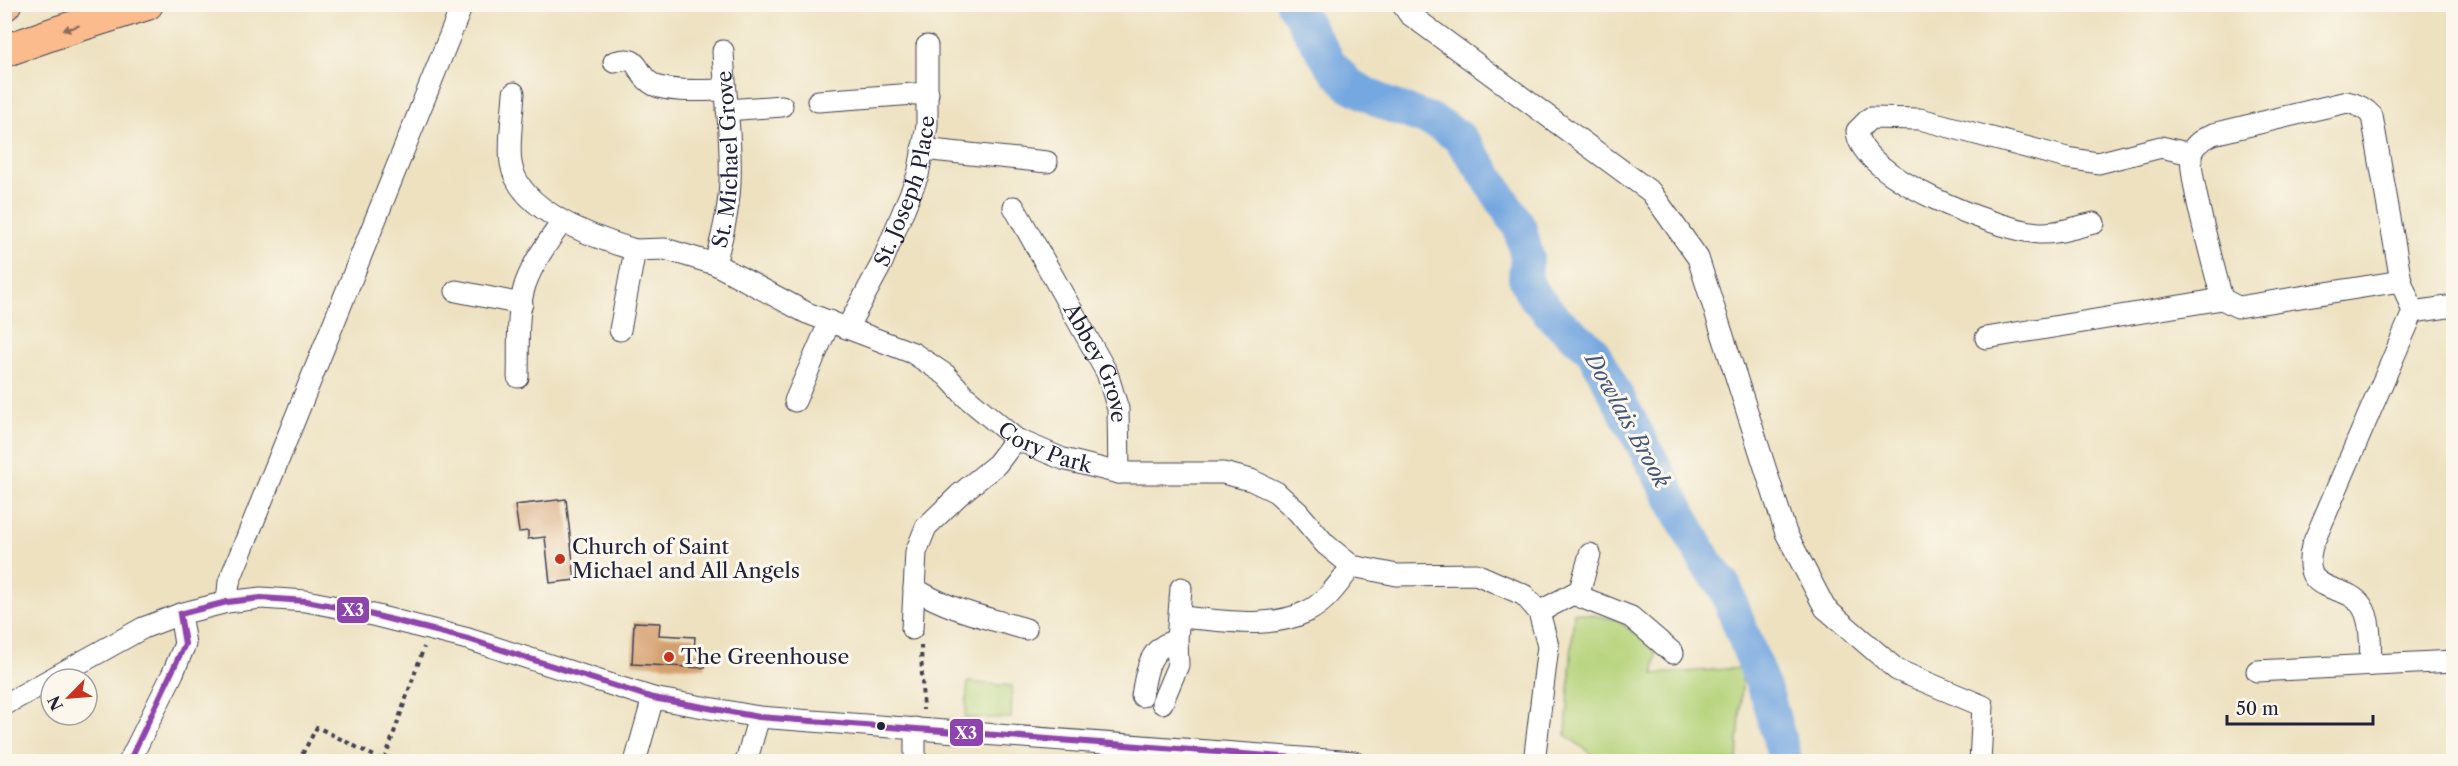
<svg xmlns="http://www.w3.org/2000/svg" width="2458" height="766" viewBox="0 0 2458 766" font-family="'Libre Caslon Text',serif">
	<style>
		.green { fill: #b5d37a; stroke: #6c7a5a; stroke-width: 1.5 }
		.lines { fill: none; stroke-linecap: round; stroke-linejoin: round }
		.river { stroke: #74a7e0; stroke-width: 34 }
		.building { fill: #d5a070 }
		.minor-casing { stroke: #403f4f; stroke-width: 23 }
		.highway-casing { stroke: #403f4f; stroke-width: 34 }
		.path { stroke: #403f4f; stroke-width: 4; stroke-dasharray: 4.5 4.5; stroke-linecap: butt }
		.minor { stroke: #fff; stroke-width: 21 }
		.highway { stroke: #fbbb8c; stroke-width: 32 }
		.bus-1-casing { stroke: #fbf7ec; stroke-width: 10 }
		.bus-1 { stroke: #8e44ad; stroke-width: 6 }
		.oneway { fill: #8e6e64 }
		.poi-dot { fill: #c8321e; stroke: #fbf7ec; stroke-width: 2 }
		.bus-dot { fill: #22223b; stroke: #fbf7ec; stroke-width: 2 }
		.labels { text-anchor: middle; stroke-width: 6; stroke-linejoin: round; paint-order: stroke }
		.street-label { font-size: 21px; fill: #22223b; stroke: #fbf7ec }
		.poi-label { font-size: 21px; fill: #22223b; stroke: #fbf7ec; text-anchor: start }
		.water-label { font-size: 22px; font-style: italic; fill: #43577d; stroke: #fbf7ec }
		.line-badge { stroke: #fbf7ec; stroke-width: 2 }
		.badge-label { font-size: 16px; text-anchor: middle; font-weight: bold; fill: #fff }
	</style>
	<rect width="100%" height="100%" fill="#fbf7ec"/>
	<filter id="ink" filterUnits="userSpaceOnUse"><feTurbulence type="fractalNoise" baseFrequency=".0167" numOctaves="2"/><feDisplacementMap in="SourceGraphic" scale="12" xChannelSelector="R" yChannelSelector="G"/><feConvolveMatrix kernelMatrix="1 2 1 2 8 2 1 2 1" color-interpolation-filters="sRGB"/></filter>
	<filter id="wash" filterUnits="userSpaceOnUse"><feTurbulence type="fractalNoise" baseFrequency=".008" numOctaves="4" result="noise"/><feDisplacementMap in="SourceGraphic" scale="24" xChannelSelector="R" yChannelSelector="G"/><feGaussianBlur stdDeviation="1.35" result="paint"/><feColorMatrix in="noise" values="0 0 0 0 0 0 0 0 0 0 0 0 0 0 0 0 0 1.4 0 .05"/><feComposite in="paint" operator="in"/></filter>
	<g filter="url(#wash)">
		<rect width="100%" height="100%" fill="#ede1c0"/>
		<path class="green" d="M1574 612 1615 619 1642 638 1656 653 1654 674 1743 668 1737 761H1601L1566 735Z
			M968 682 1012 686 1011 718H965Z"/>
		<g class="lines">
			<path class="river" d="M1293 4 1330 63 1348 84 1386 104 1433 121 1458 136 1481 167 1520 228 1527 257 1525 277 1531 292 1556 320 1592 350 1707 564 1724 585 1768 699 1786 762"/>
		</g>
		<g id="blocks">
			<path class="building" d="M566 499 575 580 550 583 545 537 528 539V531L519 532 515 505Z
				M634 622 660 623 659 635 695 637 694 651 706 652 705 668 632 664Z"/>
		</g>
	</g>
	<g filter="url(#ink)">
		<use href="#blocks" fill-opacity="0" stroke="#403f4f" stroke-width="1.5"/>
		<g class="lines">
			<defs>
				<g id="minor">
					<path d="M1402 4 1409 14 1651 192 1698 258 1786 533 1825 608 1897 670 1983 706 1980 762"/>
					<path d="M614 62C643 53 633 74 654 85 670 93 707 90 725 90"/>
					<path d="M514 93C513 112 508 144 511 163 518 211 595 238 635 250"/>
					<path d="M818 101 928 93"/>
					<path d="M727 110 782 106"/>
					<path d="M922 149 1047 162"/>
					<path id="s1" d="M1014 207 1107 373 1118 409 1119 473"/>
					<path d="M2094 223C2076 227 2057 234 2039 233 1998 230 1859 177 1857 131L1870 118 1920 119 2067 158 2098 163 2161 147 2191 154"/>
					<path id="s2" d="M715 264C722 237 729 210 730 182 732 138 725 95 723 51"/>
					<path d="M456 291 522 304"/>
					<path d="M2222 299C2216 274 2186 170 2192 152 2195 142 2206 138 2213 134L2347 102C2358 104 2365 108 2372 116L2401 281 2413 312 2312 546C2299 598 2346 581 2362 606 2372 621 2370 647 2371 665"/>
					<path d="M2413 312 2454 306"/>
					<path id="s3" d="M847 328 881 265 918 175 927 126V46"/>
					<path id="s4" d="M620 330 635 250 665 249 715 264 807 313 913 353 946 375 966 397 1016 439 1063 459 1119 473H1223L1251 480 1276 492 1298 512 1325 544 1352 566 1397 575 1476 574 1524 595 1539 612 1548 646 1534 762"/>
					<path d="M1986 338 2222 299 2238 307 2401 281"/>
					<path d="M518 377C519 348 516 314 525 285 533 262 548 242 562 222"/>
					<path d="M795 401 830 321"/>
					<path d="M914 588C948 610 988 618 1026 629"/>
					<path d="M1573 594 1631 617 1673 653"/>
					<path d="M227 602 229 582 461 8"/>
					<path d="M1539 612 1580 590 1590 554"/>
					<path d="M1180 617C1220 620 1268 630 1306 612 1326 603 1339 583 1352 566"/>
					<path d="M912 629 916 552 926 527 959 495 997 464 1016 439"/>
					<path d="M2257 671 2454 661"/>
					<path d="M1142 696C1146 670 1149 647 1177 640"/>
					<path d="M1162 703 1178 665 1177 640 1181 588"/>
					<path d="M4 705 143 628 180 614 227 602 261 598 306 601 353 610 468 639 653 698 759 717 1354 762"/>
					<path d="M129 762 173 673 185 644 180 614"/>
					<path d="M635 762 653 698"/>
					<path d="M746 762 759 717"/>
					<path d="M915 762V728"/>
				</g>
				<path id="highway" d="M4 5 5 4
					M4 51 55 33 147 4"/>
			</defs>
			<use href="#minor" class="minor-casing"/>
			<use href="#highway" class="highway-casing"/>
			<path class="path" d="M921 645 923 710
				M298 762 317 727 384 761 424 647"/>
			<use href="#minor" class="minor"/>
			<use href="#highway" class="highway"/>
			<defs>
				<path id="bus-1" d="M129 762 185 644 180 614 227 602 261 598 306 601 353 610 468 639 653 698 759 717 1347 762"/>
			</defs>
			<use href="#bus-1" class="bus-1-casing"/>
			<use href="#bus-1" class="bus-1"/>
		</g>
		<defs><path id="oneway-solid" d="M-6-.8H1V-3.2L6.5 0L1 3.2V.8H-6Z" transform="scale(1.5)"/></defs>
		<use class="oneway" href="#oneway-solid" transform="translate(71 28) rotate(163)"/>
	</g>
	<g class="poi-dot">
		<circle cx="560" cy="559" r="6"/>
		<circle cx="669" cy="657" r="6"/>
	</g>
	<circle class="bus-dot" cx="881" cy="726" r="5"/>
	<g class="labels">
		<g class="street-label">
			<text dy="7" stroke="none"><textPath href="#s2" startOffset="106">St. Michael Grove</textPath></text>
			<text dy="7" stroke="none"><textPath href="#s3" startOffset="150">St. Joseph Place</textPath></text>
			<text dy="7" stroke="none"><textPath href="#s1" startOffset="177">Abbey Grove</textPath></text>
			<text dy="7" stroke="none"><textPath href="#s4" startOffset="546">Cory Park</textPath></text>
		</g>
		<g class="poi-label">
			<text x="572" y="554">Church of Saint<tspan x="572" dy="24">Michael and All Angels</tspan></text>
			<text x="681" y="664">The Greenhouse</text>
		</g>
		<g class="water-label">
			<text transform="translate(1628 420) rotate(61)" y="8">Dowlais Brook</text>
		</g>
	</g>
	<g class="line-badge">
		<rect x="336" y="596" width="34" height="28" rx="6" fill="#8e44ad"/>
		<rect x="949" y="718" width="35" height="29" rx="6" fill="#8e44ad"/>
	</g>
	<g class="badge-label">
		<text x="353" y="616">X3</text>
		<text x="966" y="739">X3</text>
	</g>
	<rect width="2458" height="766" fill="none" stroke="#fbf7ec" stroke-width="24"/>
	<g transform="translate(69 697) rotate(245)"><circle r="28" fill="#fbf7ec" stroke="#a4a2a5" stroke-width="1.5"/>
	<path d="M0-4.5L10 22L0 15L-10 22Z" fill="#c8321e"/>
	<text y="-9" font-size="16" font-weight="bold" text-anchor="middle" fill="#22223b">N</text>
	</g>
	<path d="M2227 715v9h146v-9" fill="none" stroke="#22223b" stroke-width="3"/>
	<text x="2236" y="715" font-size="18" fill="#22223b" stroke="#fbf7ec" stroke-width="4.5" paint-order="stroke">50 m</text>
</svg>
